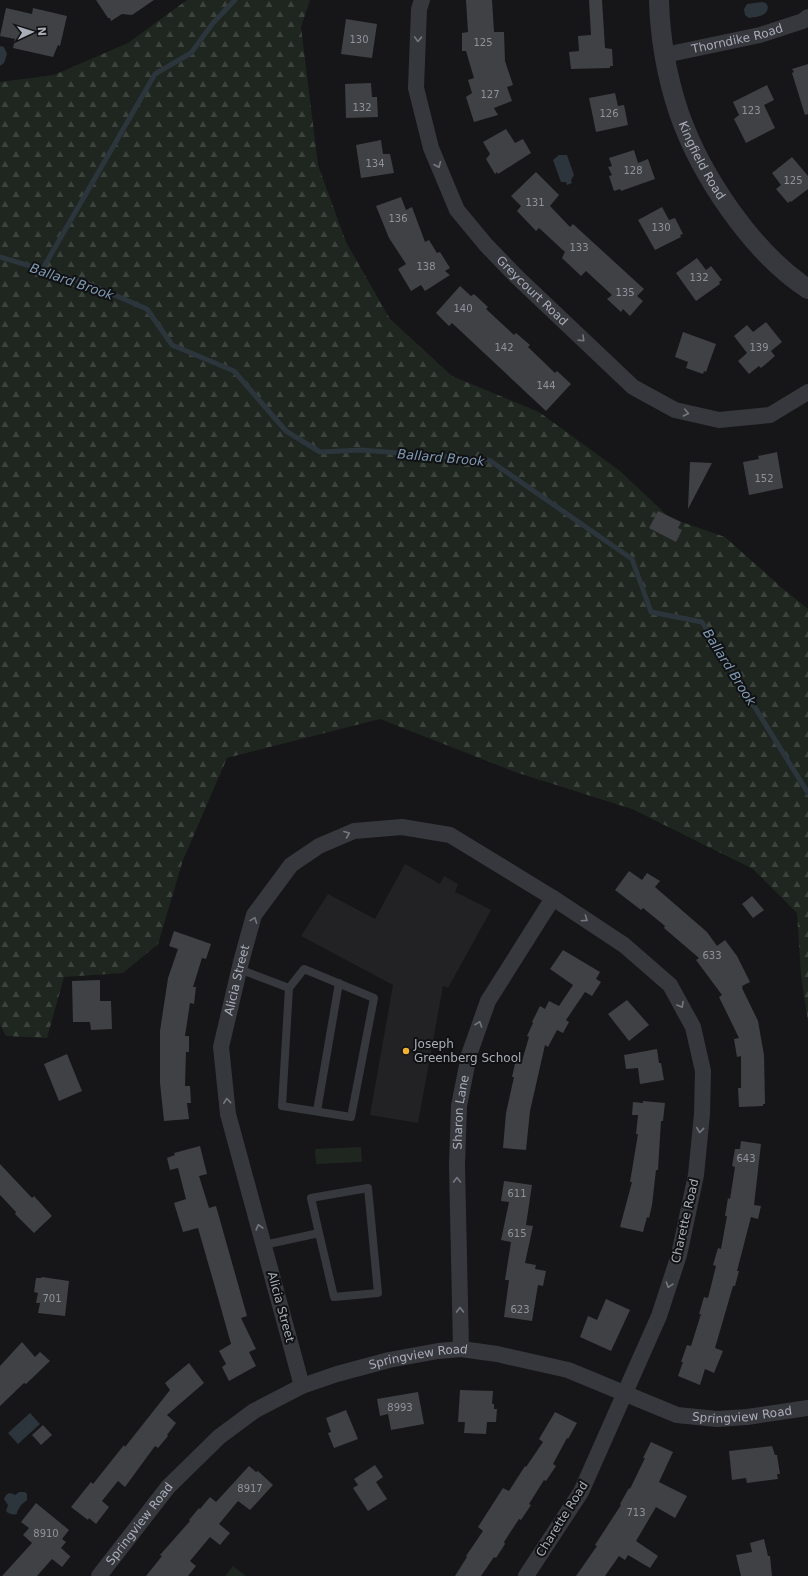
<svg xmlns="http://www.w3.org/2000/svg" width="808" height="1576" viewBox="0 0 808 1576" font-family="'DejaVu Sans',sans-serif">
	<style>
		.built { fill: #222225 }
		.grass { fill: #1e261f }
		.forest { fill: url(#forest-firs) }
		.water { fill: #2c353c }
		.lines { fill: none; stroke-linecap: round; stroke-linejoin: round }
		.stream { stroke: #2c353c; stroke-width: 5 }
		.building { fill: #404145 }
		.service { stroke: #37383d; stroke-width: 8 }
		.minor { stroke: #37383d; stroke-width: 16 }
		.tertiary { stroke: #37383d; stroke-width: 20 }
		.oneway { stroke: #757881 }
		.poi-dot { fill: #f2b134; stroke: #111113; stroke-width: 1.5 }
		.labels { text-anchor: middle; stroke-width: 4; stroke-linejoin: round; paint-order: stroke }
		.number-label { font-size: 10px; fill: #8e929b }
		.street-label { font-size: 12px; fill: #a8adb8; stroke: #111113 }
		.poi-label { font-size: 12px; fill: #a8adb8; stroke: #111113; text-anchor: start }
		.water-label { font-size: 13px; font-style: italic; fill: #7f9bb3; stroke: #111113 }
	</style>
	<defs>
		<pattern id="forest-firs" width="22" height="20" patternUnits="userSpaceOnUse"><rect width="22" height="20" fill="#1e261f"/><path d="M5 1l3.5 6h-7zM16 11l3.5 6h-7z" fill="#3c433d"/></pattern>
	</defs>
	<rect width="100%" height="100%" fill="#161618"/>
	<path class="built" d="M405 864 440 884 444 876 458 884 455 892 491 910 448 988 443 986 418 1123 370 1115 393 985 301 936 328 894 375 919Z"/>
	<path class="grass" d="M361 1147 362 1162 316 1164 315 1149Z
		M233 1566 246 1576H225Z"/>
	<path class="forest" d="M187 0H310L301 27 318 165 346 242 390 319 452 376 539 412 620 471 670 518 725 537 781 587 808 609V1022L801 975 797 913 753 869 632 809 515 772 380 719 227 758 183 860 158 944 123 973 64 977 47 1038 6 1036 0 1025V82L54 75 128 43Z"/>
	<path class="water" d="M762 2 766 3 768 7C767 17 757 16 749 18L745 15 744 9 747 4Z
		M0 46 4 47 7 54 4 63 0 66Z
		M559 155H567L574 175 571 180 572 183 567 185 566 182H561L553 160Z
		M30 1413 40 1424 18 1444 8 1433Z
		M19 1492H25L27 1494V1500L21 1505 17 1512V1514C14 1515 8 1514 6 1511L8 1505 4 1499C6 1493 10 1492 15 1495Z"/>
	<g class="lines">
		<path class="stream" d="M0 257 89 284 147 309 172 345 234 371 286 431 320 452 361 450 489 460 632 559 651 612 702 622 808 793
			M42 270 155 74 191 53 213 23 235 0"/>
	</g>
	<path class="building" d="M96 0H154L132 15 122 14 111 21 110 18H108Z
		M466 0H492L494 32H504L505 61 513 85 507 87 512 101 494 108 498 115 474 122 466 97 472 93 468 80 474 78 466 51H462V33L468 32Z
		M589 0H602L605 48 612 49 613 66H610V68L571 69 569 52 579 51 578 36 591 35Z
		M6 8 32 14 33 8 67 16 60 46 58 45 53 57 13 48 15 39 0 36Z
		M346 19 377 24 372 58 341 54Z
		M808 64V114L805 115 792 73 794 72 792 69Z
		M371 83 372 97H377L378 117 346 118 345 84Z
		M767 85 774 100 764 105 775 128 746 143 734 119 739 115 733 102Z
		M615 93 618 106 624 105 628 125 596 132 589 98Z
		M506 129 515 143 523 139 531 153 498 174 497 172 495 174 486 159 490 154 483 142Z
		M381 140 383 154H390L394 173 361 178 356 145Z
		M634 150 638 163 648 159 655 179 621 191 620 189 614 191 609 176 612 175 608 167 612 166 609 158Z
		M792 157 808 176V189L791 202 790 201 788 203 776 189 781 185 772 173Z
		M536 172 559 195 550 206 570 227 573 224 644 289 637 296 643 301 630 316 623 309 621 312 607 299 612 295 586 271 581 276 562 258 565 252 539 228 536 231 517 211 521 206 511 196Z
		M401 197 406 210 412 207 425 242 429 240 437 253 440 252 450 268 445 271 450 275 425 291 421 285 411 291 398 269 406 264 389 238 376 206Z
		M662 207 669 220 675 218 683 234 680 235 681 237 655 250 638 220Z
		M697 258 706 270 711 266 722 280 719 282 720 284 696 301 676 273Z
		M460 286 471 296 474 294 488 307 486 309 514 335 516 333 530 345 528 347 555 373 557 371 571 384 546 411 452 323 449 326 436 313Z
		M766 322 782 342 771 351 775 356 761 368 759 366 749 374 738 361 747 353 734 336 747 325 753 332Z
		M683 332 716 344 706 372 704 371 703 374 686 368 688 362 675 357Z
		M777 452 783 488 749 495 743 462 759 459 758 456Z
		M690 462 712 463 688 509Z
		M658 511 681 522 678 528 682 530 676 542 649 528Z
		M629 871 642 880 647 873 660 881 655 887 707 932 717 946 725 940 737 956 750 982 742 986 743 987 742 988 758 1021 764 1055 765 1104H763V1106L739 1107 738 1088H741V1056L737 1057 734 1039 739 1038 719 997 722 995 696 960 699 958 664 928 665 926 643 908 641 910 615 890Z
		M752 896 764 910 753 918 742 904Z
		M174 931 211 944 206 959 202 958 193 987H196L194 1004 190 1003 185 1036H189V1052H186L185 1086H190L191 1103H187L189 1119 164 1121 160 1083V1031L168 978 178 949 169 946Z
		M563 950 600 972 596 979 601 982 592 996 585 992 566 1020 569 1022 563 1033 557 1030 548 1047 545 1045 530 1111 526 1150 503 1148 506 1113 514 1077H512L516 1059 522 1061 529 1037 527 1036 533 1023 532 1022 540 1006 545 1009 549 1001 559 1006 573 985 550 969Z
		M100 980V1001H111L112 1029 91 1030 90 1022H73L72 981Z
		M627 1000 649 1025 629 1041 608 1014Z
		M657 1049 659 1063H661L664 1080 640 1084 638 1068 626 1069 624 1055Z
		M67 1054 82 1091 59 1101 44 1064Z
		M643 1101 665 1103 663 1121H661L658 1170H656L652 1205 649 1218 647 1217 643 1232 620 1227 632 1182H630L638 1134H636L638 1115H632L633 1102 643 1103Z
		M741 1141 761 1144 754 1205 761 1206 758 1219 751 1217 737 1271H739L735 1286H733L715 1348 723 1351 714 1373 705 1369 700 1385 678 1376 683 1362H681L687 1345 691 1346 701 1314H699L704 1297 708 1298 716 1266 713 1265 718 1248 721 1249 727 1216H725L728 1198 730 1199 735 1167 732 1166 735 1149H740Z
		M200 1146 207 1174 199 1176 209 1208 216 1206 247 1316 241 1318 256 1349 249 1352 256 1366 229 1381 222 1367 226 1364 219 1351 231 1344 217 1294 198 1228 183 1232 174 1203 186 1199 178 1168 170 1170 167 1158 175 1155 174 1153Z
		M0 1164 32 1198 34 1196 52 1216 34 1233 15 1214 16 1212 0 1195Z
		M504 1181 532 1185 526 1225 533 1226 525 1263 536 1265 535 1269 546 1271 543 1286 538 1285 532 1321 504 1317 509 1280H505L511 1242 501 1240 509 1202 501 1201Z
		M42 1277 69 1281 65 1316 38 1313 40 1303H36L38 1293 34 1292 36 1278H41Z
		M606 1299 630 1310 611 1351 580 1337 588 1316 597 1320Z
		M22 1342 35 1357 40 1352 50 1361 26 1384 24 1383 0 1406V1366Z
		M189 1363 204 1383 167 1415 176 1423 167 1435 168 1436 158 1448 155 1446 125 1487 118 1481 102 1501 109 1507 96 1524 89 1518 88 1520 71 1507 91 1482 93 1484 124 1445 125 1447 170 1390 165 1383Z
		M460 1390 493 1391 492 1404H494V1409H497L496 1422H487L486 1434 464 1433 465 1422H458Z
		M418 1392 424 1424 391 1430 388 1414 380 1416 377 1399Z
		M346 1410 358 1439 334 1448 328 1433 331 1432 326 1418Z
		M555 1412 577 1423 568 1439 567 1438 553 1464 556 1466 546 1481 544 1480 529 1504 531 1505 521 1520 519 1519 504 1542 505 1544 496 1558 494 1557 481 1576H455L467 1557 466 1556 483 1531 478 1527 503 1488 509 1491 525 1466 526 1467 543 1442 539 1439Z
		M43 1425 52 1435 41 1445 32 1435Z
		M651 1442 673 1452 659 1482 687 1496 675 1518 656 1507 636 1541 658 1556 650 1568 628 1555 625 1560 619 1556 605 1576H576L597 1546 595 1545 621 1505 620 1504 629 1488 630 1489 645 1458H643Z
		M772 1446 775 1455H777L780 1474H777L778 1479 747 1483 746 1478 732 1480 729 1451Z
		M375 1465 383 1477 376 1482 387 1499 368 1511 353 1488 358 1485 354 1479Z
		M249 1466 256 1472 258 1471 273 1485 250 1510 238 1501 219 1524 230 1533 220 1545 210 1537 190 1561 196 1566 188 1576H146L162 1556 160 1555 190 1521 189 1520 199 1508 200 1509 210 1497 216 1502Z
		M36 1503 69 1530 62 1539 66 1542 61 1548 70 1556V1557L62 1567 52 1559 37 1576H2L32 1543 23 1535 29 1528 21 1522Z
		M764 1539 768 1556H770L772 1576H741L736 1555 752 1552 750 1543Z"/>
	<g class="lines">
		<path class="service" d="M239 969 289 988 282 1106 351 1117 374 998 304 969 289 988
			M317 1111 339 983
			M264 1245 319 1233 334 1297 378 1293 368 1188 311 1198 319 1233"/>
		<g class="minor">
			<path id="s1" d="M422 0 419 9 416 88 431 148 457 210 486 245 517 277 633 387 675 410 719 420 770 415 808 392"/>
			<path id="s2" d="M665 55 760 35 803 21 808 17"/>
			<path id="s3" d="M461 1349 457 1165 459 1106 469 1055 488 1001 553 898"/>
			<path id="s4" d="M302 1386 228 1114 221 1047 241 962 254 915 291 865 319 846 354 831 402 827 450 835 553 898 624 945 670 985 693 1027 703 1071 702 1114 696 1175 679 1255 659 1316 581 1492 526 1576"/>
			<path id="s5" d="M99 1576 168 1487 219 1437 254 1411 302 1386 337 1374 389 1360 438 1351 461 1349 497 1354 568 1370 677 1415 717 1419 747 1417 808 1408"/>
		</g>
		<path class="tertiary" id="s6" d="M659 0C660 38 667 77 679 113 701 176 752 252 808 289"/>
	</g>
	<defs><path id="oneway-chevron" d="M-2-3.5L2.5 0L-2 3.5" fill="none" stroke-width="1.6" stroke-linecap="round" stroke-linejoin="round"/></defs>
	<g class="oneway">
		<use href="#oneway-chevron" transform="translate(418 39) rotate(92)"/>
		<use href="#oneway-chevron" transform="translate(438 165) rotate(67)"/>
		<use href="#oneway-chevron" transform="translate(582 339) rotate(44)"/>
		<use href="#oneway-chevron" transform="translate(686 413) rotate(13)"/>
		<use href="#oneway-chevron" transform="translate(347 834) rotate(-22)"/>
		<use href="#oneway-chevron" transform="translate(585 919) rotate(34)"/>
		<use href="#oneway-chevron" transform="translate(254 920) rotate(-69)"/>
		<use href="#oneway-chevron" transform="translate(681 1005) rotate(61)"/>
		<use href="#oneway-chevron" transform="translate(479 1024) rotate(-71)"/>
		<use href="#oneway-chevron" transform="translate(227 1101) rotate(-96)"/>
		<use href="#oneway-chevron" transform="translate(700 1130) rotate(96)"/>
		<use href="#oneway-chevron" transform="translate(457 1180) rotate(-91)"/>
		<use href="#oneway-chevron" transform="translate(259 1227) rotate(-105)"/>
		<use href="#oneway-chevron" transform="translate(669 1285) rotate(108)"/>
		<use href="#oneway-chevron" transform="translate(460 1310) rotate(-91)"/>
	</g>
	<circle class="poi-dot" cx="406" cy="1051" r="4"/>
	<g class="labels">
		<g class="number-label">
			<text x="359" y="43">130</text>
			<text x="483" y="46">125</text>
			<text x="490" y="98">127</text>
			<text x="362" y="111">132</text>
			<text x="751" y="114">123</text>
			<text x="609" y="117">126</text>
			<text x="375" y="167">134</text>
			<text x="633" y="174">128</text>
			<text x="793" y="184">125</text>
			<text x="535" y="206">131</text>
			<text x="398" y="222">136</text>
			<text x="661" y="231">130</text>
			<text x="579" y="251">133</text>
			<text x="426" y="270">138</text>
			<text x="699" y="281">132</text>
			<text x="625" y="296">135</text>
			<text x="463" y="312">140</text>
			<text x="504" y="351">142</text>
			<text x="759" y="351">139</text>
			<text x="546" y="389">144</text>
			<text x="764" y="482">152</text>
			<text x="712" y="959">633</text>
			<text x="746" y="1162">643</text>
			<text x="517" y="1197">611</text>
			<text x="517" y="1237">615</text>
			<text x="52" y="1302">701</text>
			<text x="520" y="1313">623</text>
			<text x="400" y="1411">8993</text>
			<text x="250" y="1492">8917</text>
			<text x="636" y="1516">713</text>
			<text x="46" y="1537">8910</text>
		</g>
		<g class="street-label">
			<text dy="4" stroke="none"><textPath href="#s2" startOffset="74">Thorndike Road</textPath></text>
			<text dy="4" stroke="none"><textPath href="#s6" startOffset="168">Kingfield Road</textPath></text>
			<text dy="4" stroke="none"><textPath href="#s1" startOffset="328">Greycourt Road</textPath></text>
			<text dy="4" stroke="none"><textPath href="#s4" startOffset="418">Alicia Street</textPath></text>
			<text dy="4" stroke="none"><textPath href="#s3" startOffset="237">Sharon Lane</textPath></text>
			<text transform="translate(685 1221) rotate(-77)" y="4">Charette Road</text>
			<text transform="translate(281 1307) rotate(75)" y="4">Alicia Street</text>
			<text dy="4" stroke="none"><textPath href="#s5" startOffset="402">Springview Road</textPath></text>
			<text dy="4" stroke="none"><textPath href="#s5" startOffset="738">Springview Road</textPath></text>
			<text transform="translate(562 1519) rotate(-58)" y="4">Charette Road</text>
			<text dy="4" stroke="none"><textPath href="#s5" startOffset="66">Springview Road</textPath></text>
		</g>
		<g class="poi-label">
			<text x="414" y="1048">Joseph<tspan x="414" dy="14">Greenberg School</tspan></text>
		</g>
		<g class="water-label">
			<text transform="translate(72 281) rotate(19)" y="5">Ballard Brook</text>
			<text transform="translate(441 457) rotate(5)" y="5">Ballard Brook</text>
			<text transform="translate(730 667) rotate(58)" y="5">Ballard Brook</text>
		</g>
	</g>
	<g transform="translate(32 32) rotate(86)" stroke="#111113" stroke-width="3" paint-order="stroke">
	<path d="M0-3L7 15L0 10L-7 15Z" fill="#a8adb8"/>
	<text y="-6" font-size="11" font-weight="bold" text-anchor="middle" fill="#a8adb8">N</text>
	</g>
</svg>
